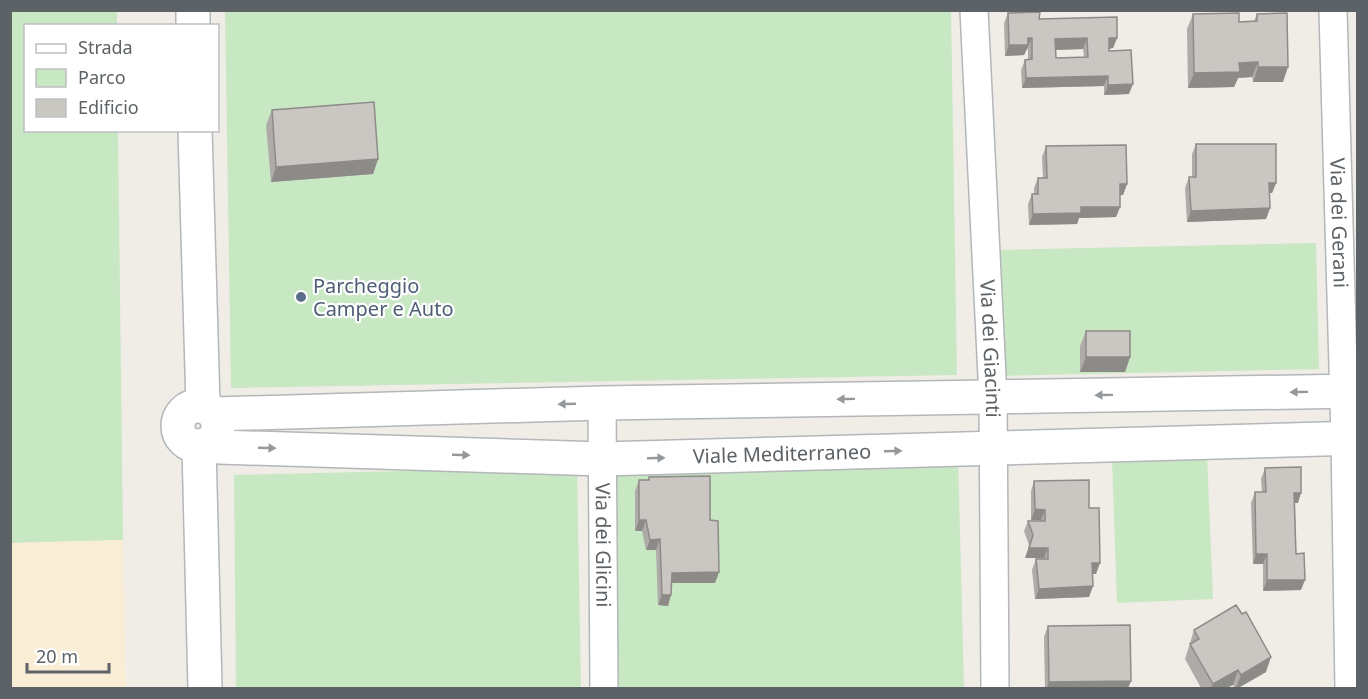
<svg xmlns="http://www.w3.org/2000/svg" width="1368" height="699" viewBox="0 0 1368 699" font-family="'Noto Sans',sans-serif">
	<style>
		.green { fill: #c8e7c3 }
		.sand { fill: #faedd6 }
		.lines { fill: none; stroke-linecap: round; stroke-linejoin: round }
		.minor-casing { stroke: #b3b7ba; stroke-width: 30 }
		.tertiary-casing { stroke: #b3b7ba; stroke-width: 36 }
		.minor { stroke: #fff; stroke-width: 27 }
		.tertiary { stroke: #fff; stroke-width: 33 }
		.wall { fill: #aeaba8; fill-rule: evenodd }
		.shaded-wall { fill: #8d8b88 }
		.building { fill: #cac7c3; stroke: #8d8b88; stroke-width: 1.5; fill-rule: evenodd }
		.oneway { fill: #96999c }
		.service-dot { fill: #5c6f8a; stroke: #fff; stroke-width: 2 }
		.labels { text-anchor: middle; stroke-width: 4.5; stroke-linejoin: round; paint-order: stroke }
		.street-label { font-size: 20px; fill: #5d6266; stroke: #fff }
		.service-label { font-size: 20px; fill: #4e5e75; stroke: #fff; text-anchor: start }
	</style>
	<rect width="100%" height="100%" fill="#f0ece6"/>
	<path class="green" d="M10 11H117V25L26 26V130L118 131 123 540 11 543Z
		M225 11H951L957 375 231 388Z
		M1316 243 1319 369 998 376 996 250Z
		M958 454 964 688H618L614 462Z
		M1207 455 1213 599 1117 603 1112 458Z
		M577 467 581 688H236L234 475Z"/>
	<path class="sand" d="M123 540 126 688H11V543Z"/>
	<g class="lines">
		<defs>
			<g id="minor">
				<path id="s1" d="M974 10 993 397 995 688"/>
				<path id="s2" d="M1333 10 1345 438 1349 688"/>
				<path id="s3" d="M602 403 604 688"/>
			</g>
			<g id="tertiary">
				<path d="M193 10V26"/>
				<path d="M195 130 203 405"/>
				<circle cx="198" cy="426" r="20"/>
				<path d="M215 414 602 403 1358 391"/>
				<path id="s4" d="M209 443 219 447 602 459 1358 438"/>
				<path d="M199 446 205 688"/>
			</g>
		</defs>
		<use href="#minor" class="minor-casing"/>
		<use href="#tertiary" class="tertiary-casing"/>
		<use href="#minor" class="minor"/>
		<use href="#tertiary" class="tertiary"/>
	</g>
	<path class="wall" d="M1008 13 1117 38 1113 48 1109 49V51L1129 94 1104 95V86L1022 88 1021 70 1025 60H1028V49H1027L1024 55 1005 56 1004 23ZM1083 49 1084 57 1056 58 1055 50Z
		M1193 14 1239 22 1254 21 1257 14 1283 82H1253L1252 77 1238 78 1234 87 1188 88 1187 29Z
		M272 110 378 159 373 174 271 182 266 125Z
		M1196 144 1276 183 1272 193H1269L1270 208 1266 219 1187 222 1185 188 1189 177H1192V154Z
		M1046 146 1127 184 1123 195H1120V207L1116 217 1079 218 1077 224 1029 225 1028 204 1032 194H1034V188L1038 178H1043L1042 157Z
		M1086 331 1130 357 1125 372H1080V346Z
		M1265 468 1298 503H1295L1296 554 1301 590 1263 591V564H1253L1251 503 1255 492H1262L1261 479Z
		M649 477 710 520 719 572 715 583H672L668 606 658 605 656 550H646L642 531H635V491L639 480H648Z
		M1034 481 1089 508 1096 574H1092L1093 586 1089 597 1035 599 1032 570 1036 559 1044 558H1025L1029 545 1024 531 1028 521H1041L1031 520V491Z
		M1048 626 1131 681 1128 688H1045L1044 637Z
		M1194 630 1266 672 1238 688H1235L1233 685 1226 688H1201L1185 659Z"/>
	<path class="shaded-wall" d="M1028 38H1032L1024 55 1005 56 1009 45Z
		M1087 38 1083 49 1051 50 1055 39Z
		M1109 38H1117L1113 48 1105 49Z
		M1258 62 1252 77 1238 78 1234 87 1188 88 1194 73 1239 63Z
		M1258 67H1288L1283 82H1253Z
		M1108 76 1104 86 1022 88 1026 78Z
		M1133 84 1129 94 1104 95 1108 85Z
		M378 159 373 174 271 182 276 167Z
		M1269 183H1276L1272 193H1265Z
		M1120 184H1127L1123 195H1116Z
		M1081 207H1120L1116 217 1079 218 1077 224 1029 225 1033 214Z
		M1270 208 1266 219 1187 222 1191 211Z
		M1086 357H1130L1125 372H1080Z
		M1294 493H1301L1298 503H1291Z
		M1035 509 1045 510 1041 520H1031Z
		M639 520H646L642 531H635Z
		M660 539 656 550H646L650 540Z
		M1029 548H1048L1044 558H1025Z
		M1256 554H1267L1263 564H1253Z
		M1092 563H1100L1096 574H1088Z
		M719 572 715 583H668L672 573Z
		M1267 580H1305L1301 590 1263 591Z
		M1093 586 1089 597 1035 599 1039 589Z
		M662 595H671L668 606 658 605Z
		M1271 657 1266 672 1238 688H1236L1241 675Z
		M1238 670 1233 685 1226 688H1211L1213 684Z
		M1131 681 1128 688H1047L1049 682Z"/>
	<path class="building" d="M1040 12 1039 19 1117 17V38H1109V51L1131 50 1133 84 1108 85V76L1026 78 1025 60 1032 59V38H1028V45H1009L1008 13ZM1087 38 1088 57 1056 58 1055 39Z
		M1239 13V22L1257 21V14L1287 13 1288 67H1258V62L1239 63 1240 72 1194 73 1193 14Z
		M374 102 378 159 276 167 272 110Z
		M1196 144H1276V183H1269L1270 208 1191 211 1189 177H1196Z
		M1126 145 1127 184H1120V207H1081V213L1033 214 1032 194H1038V178H1047L1046 146Z
		M1086 331H1130V357H1086Z
		M1301 467V493H1294L1296 554 1304 553 1305 580H1267V554H1256L1255 492H1266L1265 468Z
		M710 476V520L718 521 719 572 672 573 671 595H662L660 539 650 540 646 520H639V480H649V477Z
		M1089 480V508H1099L1100 563H1092L1093 586 1039 589 1036 559H1048V548H1029L1033 535 1028 521H1045V510L1035 509 1034 481Z
		M1236 605 1242 614 1246 612 1271 657 1241 675 1238 670 1213 684 1190 644 1199 639 1194 630Z
		M1130 625 1131 681 1049 682 1048 626Z"/>
	<defs><path id="oneway-solid" d="M-6-.8H1V-3.2L6.5 0L1 3.2V.8H-6Z" transform="scale(1.5)"/></defs>
	<g class="oneway">
		<use href="#oneway-solid" transform="translate(1299 392) rotate(179)"/>
		<use href="#oneway-solid" transform="translate(1104 395) rotate(179)"/>
		<use href="#oneway-solid" transform="translate(846 399) rotate(179)"/>
		<use href="#oneway-solid" transform="translate(567 404) rotate(178)"/>
		<use href="#oneway-solid" transform="translate(267 448) rotate(2)"/>
		<use href="#oneway-solid" transform="translate(893 451) rotate(-2)"/>
		<use href="#oneway-solid" transform="translate(461 455) rotate(2)"/>
		<use href="#oneway-solid" transform="translate(656 458) rotate(-2)"/>
	</g>
	<circle class="service-dot" cx="301" cy="297" r="6"/>
	<g class="labels">
		<g class="street-label">
			<text dy="7" stroke="none"><textPath href="#s2" startOffset="213">Via dei Gerani</textPath></text>
			<text dy="7" stroke="none"><textPath href="#s1" startOffset="339">Via dei Giacinti</textPath></text>
			<text dy="7" stroke="none"><textPath href="#s4" startOffset="574">Viale Mediterraneo</textPath></text>
			<text dy="7" stroke="none"><textPath href="#s3" startOffset="142">Via dei Glicini</textPath></text>
		</g>
		<g class="service-label">
			<text x="313" y="293">Parcheggio<tspan x="313" dy="23">Camper e Auto</tspan></text>
		</g>
	</g>
	<rect width="1368" height="699" fill="none" stroke="#5d6266" stroke-width="24"/>
	<rect x="24" y="24" width="195" height="108" fill="#ffffff" stroke="#bec0c2" stroke-width="1.5"/>
	<rect x="36" y="44" width="30" height="9" fill="#ffffff" stroke="#bec0c2" stroke-width="1.5"/>
	<text x="78" y="54" font-size="18" fill="#5d6266">Strada</text>
	<rect x="36" y="69" width="30" height="18" fill="#c8e7c3" stroke="#bec0c2" stroke-width="1.5"/>
	<text x="78" y="84" font-size="18" fill="#5d6266">Parco</text>
	<rect x="36" y="99" width="30" height="18" fill="#cac7c3" stroke="#bec0c2" stroke-width="1.5"/>
	<text x="78" y="114" font-size="18" fill="#5d6266">Edificio</text>
	<path d="M27 663v9h82v-9" fill="none" stroke="#5d6266" stroke-width="3"/>
	<text x="36" y="663" font-size="18" fill="#5d6266" stroke="#ffffff" stroke-width="4.5" paint-order="stroke">20 m</text>
</svg>
